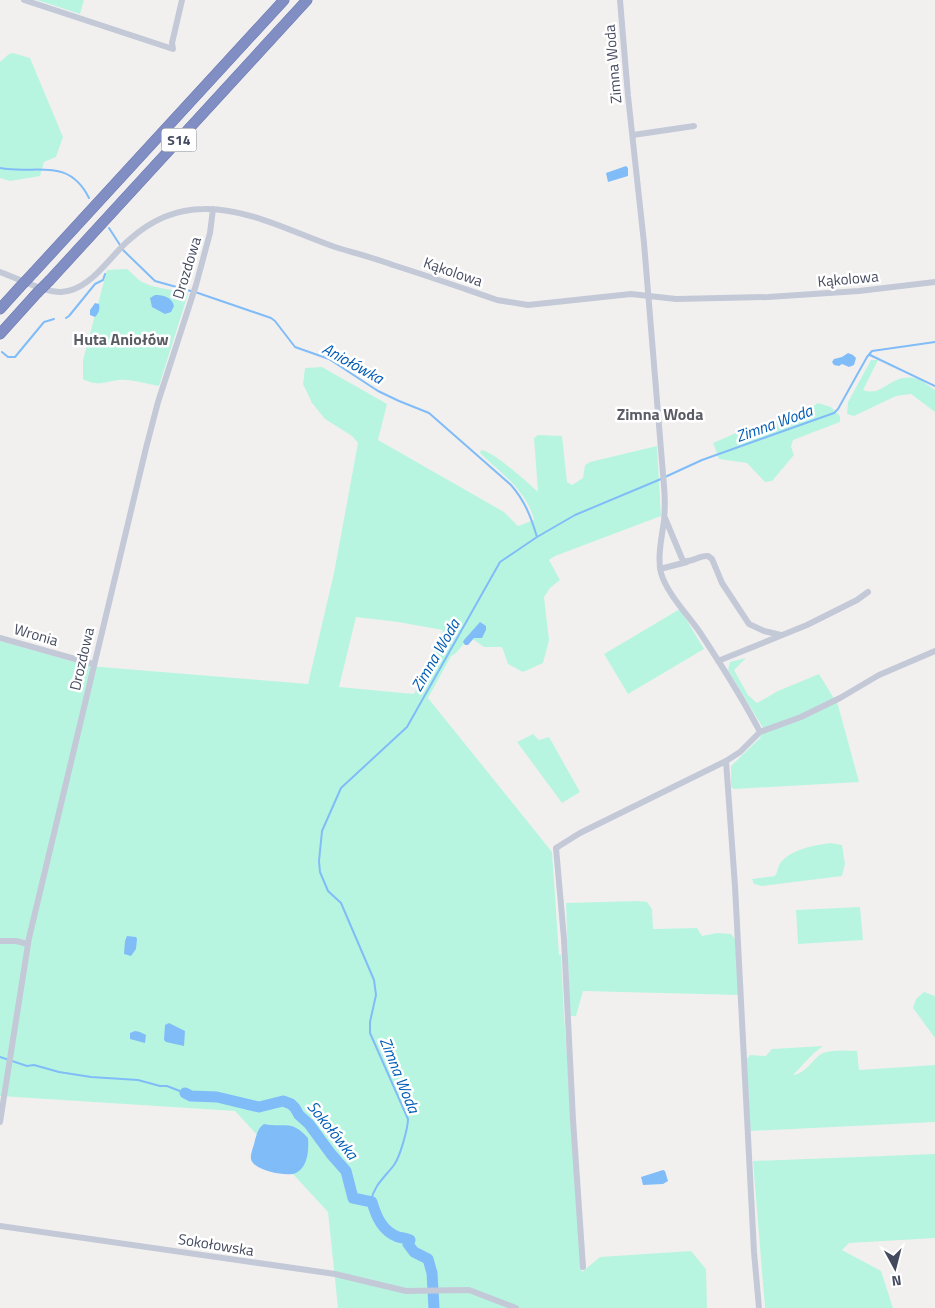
<svg xmlns="http://www.w3.org/2000/svg" width="935" height="1308" viewBox="0 0 935 1308" font-family="'Titillium Web',sans-serif">
	<style>
		.green { fill: #b8f5e1; fill-rule: evenodd }
		.water { fill: #80bcf7 }
		.lines { fill: none; stroke-linecap: round; stroke-linejoin: round }
		.stream { stroke: #80bcf7; stroke-width: 2 }
		.river { stroke: #80bcf7; stroke-width: 11 }
		.highway-casing { stroke: #6c79b0; stroke-width: 11 }
		.minor { stroke: #c4c9d8; stroke-width: 6 }
		.highway { stroke: #818ec4; stroke-width: 10 }
		.highway-bridge-casing { stroke: #6c79b0; stroke-width: 11; stroke-linecap: butt }
		.highway-bridge { stroke: #818ec4; stroke-width: 10 }
		.labels { text-anchor: middle; stroke-width: 5; stroke-linejoin: round; paint-order: stroke }
		.shield { fill: #fff; stroke: #7d818f; stroke-width: 1 }
		.shield-label { font-size: 14px; font-weight: bold; fill: #454b5f }
		.street-label { font-size: 15px; fill: #454b5f; stroke: #fff }
		.neighbourhood-label { font-size: 16px; font-weight: bold; fill: #5b5c65; stroke: #fff }
		.water-label { font-size: 16px; font-style: italic; fill: #005cb6; stroke: #fff }
	</style>
	<rect width="100%" height="100%" fill="#f2f0ef"/>
	<path class="green" d="M37 0H84L80 14Z
		M13 53 30 58 63 137 56 157 44 162 40 176 10 181 0 178V62L9 54Z
		M127 269C132 273 137 279 142 282 156 289 173 289 188 294L159 386C146 384 132 379 119 380 103 382 98 387 83 379V360L107 270Z
		M871 360H878L863 390C884 398 891 371 918 379 924 381 930 387 935 390V412L911 394 896 396 854 416 847 414 848 402Z
		M322 367 387 404 378 440 504 512 518 526 534 520C527 491 501 473 480 453L481 450C492 450 528 483 538 492L534 438 538 435 562 436 567 482 572 485 583 478 585 465 590 462 657 446 661 516 555 556 549 560 560 580 550 588 544 597 549 640 543 663 523 672 508 664 502 647H484L470 637 455 654 451 656 428 698 552 852 559 955H561L564 1015 582 1272 600 1257 691 1251 706 1269 707 1308H338L328 1212 235 1111 0 1096V641L89 666 308 684 334 573 358 443 352 436 325 419 312 403 303 384 305 368ZM356 617 398 622 443 630 414 694 339 687Z
		M818 403 831 407 840 416V422L793 440 791 447 794 455 772 481 765 482 747 463 719 459 713 443 736 433 801 414Z
		M680 609 704 649 628 694 604 654Z
		M746 658 734 670 748 695 757 703 778 691 819 674 838 705 859 782 734 789 731 787V766L760 738 763 728 728 670 730 662Z
		M533 734 539 740 549 737 580 792 562 803 517 742Z
		M831 843 842 845 845 864 842 876 762 886 754 884 752 879 775 876C777 873 778 868 779 865 789 849 816 845 831 843Z
		M638 901 647 902 652 909 653 929 697 928 702 936 717 933 731 934 735 939 739 995 583 991 576 1016H570L566 903Z
		M860 907 863 940 798 944 796 910Z
		M924 992 935 996V1038L913 1008 916 999Z
		M823 1046 814 1053 793 1075C805 1074 811 1061 821 1054 831 1049 846 1051 857 1051L859 1070 935 1065V1122L750 1131 747 1059 750 1055 766 1056 772 1049Z
		M935 1154V1238L849 1243 842 1250 881 1271 893 1308H765L753 1161Z"/>
	<path class="water" d="M626 166 628 168V176L608 182 606 173Z
		M155 295C163 295 172 297 174 306L171 312 165 314 152 307 150 298Z
		M95 303 99 304C100 309 99 313 95 317L90 315V310Z
		M848 353 853 355 856 358 854 365 849 367 842 364 839 366 834 365 832 362 834 359 842 357Z
		M480 622 486 626V630L482 638H474L468 645H465L463 642 464 640Z
		M127 936 136 937 137 939 136 949 131 956 124 954 125 941Z
		M169 1023 185 1031 184 1046 166 1042 164 1040 165 1025Z
		M135 1031 140 1032 146 1035 145 1043 130 1039V1033Z
		M264 1124C286 1128 291 1119 308 1138 309 1149 308 1167 296 1173 288 1177 253 1171 251 1159 250 1154 254 1146 255 1140 257 1134 258 1128 264 1124Z
		M663 1170 665 1171 668 1181 663 1184 643 1185 641 1177Z"/>
	<g class="lines">
		<path class="stream" d="M0 168C36 175 68 156 89 198
			M109 228 120 245
			M122 249 155 281 198 293 271 318 275 321 295 347 329 359 378 391 399 401 429 413 511 485C525 501 531 517 537 537
			M66 318 69 316 95 284 103 280 105 274
			M2 352 8 357H15L44 322 54 319
			M870 355 935 386
			M665 477 702 460 834 413 838 409 867 357 872 351 935 342
			M0 1057 27 1066 34 1065 59 1072 91 1077 138 1080 160 1086H167L185 1093
			M371 1201C374 1185 385 1177 394 1165 400 1157 408 1128 408 1119L370 1033V1022L376 995 374 980 341 903 328 891 320 872 319 861 322 831 341 788 407 727 500 562 537 537 575 515 661 479"/>
		<path class="river" d="M185 1093 191 1096 217 1097 259 1107 283 1101 291 1104 295 1108 299 1115 309 1124 331 1154 346 1171 353 1198 372 1202C376 1216 382 1231 398 1237 402 1238 406 1238 410 1240L408 1244 414 1252 428 1259 432 1273 434 1308"/>
		<defs>
			<path id="highway" d="M34 272 284 0
				M50 280 307 0
				M0 309 19 288
				M0 334 37 293"/>
		</defs>
		<use href="#highway" class="highway-casing"/>
		<path class="minor" d="M24 0 173 49 172 43 182 0
			M633 135 694 126
			M0 272C17 278 43 292 61 292 90 291 109 257 129 240 150 221 175 209 204 209 248 208 294 233 335 247 354 253 374 258 393 265 428 276 462 288 497 300L528 305 631 294 676 299 768 297 859 291 935 282
			M665 518 683 561C693 563 699 555 708 556L712 559 722 583 749 624 764 631 781 635
			M660 569 687 562
			M0 638 93 664
			M718 661 807 625 857 600 868 592
			M760 732 801 717 840 698 879 675 935 651
			M726 761 735 886 754 1252 759 1308
			M0 941H16L28 944
			M0 1122 29 938 146 448 158 402 196 285 210 233 213 209
			M0 1226 335 1274 406 1291 469 1290 516 1308
			M583 1267 573 1120 564 939 556 848 580 833 726 761 740 752 760 732C743 699 722 666 701 634 689 616 667 594 661 573 657 557 662 537 664 520 665 509 665 497 664 486L644 243 628 96 620 0"/>
		<use href="#highway" class="highway"/>
		<defs>
			<path id="highway-bridge" d="M19 288 34 272
				M37 293 50 280"/>
		</defs>
		<use href="#highway-bridge" class="highway-bridge-casing"/>
		<use href="#highway-bridge" class="highway-bridge"/>
	</g>
	<g class="labels">
		<rect class="shield" x="161.5" y="128.5" width="35" height="23" rx="4"/>
		<g class="shield-label">
			<text x="179" y="145">S14</text>
		</g>
		<g class="street-label">
			<text transform="translate(613 64) rotate(-95)" y="5">Zimna Woda</text>
			<text transform="translate(187 268) rotate(-73)" y="5">Drozdowa</text>
			<text transform="translate(453 272) rotate(19)" y="5">Kąkolowa</text>
			<text transform="translate(848 279) rotate(-5)" y="5">Kąkolowa</text>
			<text transform="translate(36 635) rotate(16)" y="5">Wronia</text>
			<text transform="translate(82 659) rotate(-77)" y="5">Drozdowa</text>
			<text transform="translate(216 1245) rotate(9)" y="5">Sokołowska</text>
		</g>
		<g class="neighbourhood-label">
			<text x="121" y="345">Huta Aniołów</text>
			<text x="660" y="420">Zimna Woda</text>
		</g>
		<g class="water-label">
			<text transform="translate(353 363) rotate(29)" y="6">Aniołówka</text>
			<text transform="translate(774 423) rotate(-20)" y="6">Zimna Woda</text>
			<text transform="translate(435 655) rotate(-60)" y="6">Zimna Woda</text>
			<text transform="translate(400 1075) rotate(68)" y="6">Zimna Woda</text>
			<text transform="translate(333 1130) rotate(51)" y="6">Sokołówka</text>
		</g>
	</g>
	<g transform="translate(895 1268) rotate(173)" stroke="#ffffff" stroke-width="4" paint-order="stroke">
	<path d="M0-4L9 19L0 12L-9 19Z" fill="#454b5f"/>
	<text y="-8" font-size="14" font-weight="bold" text-anchor="middle" fill="#454b5f">N</text>
	</g>
</svg>
